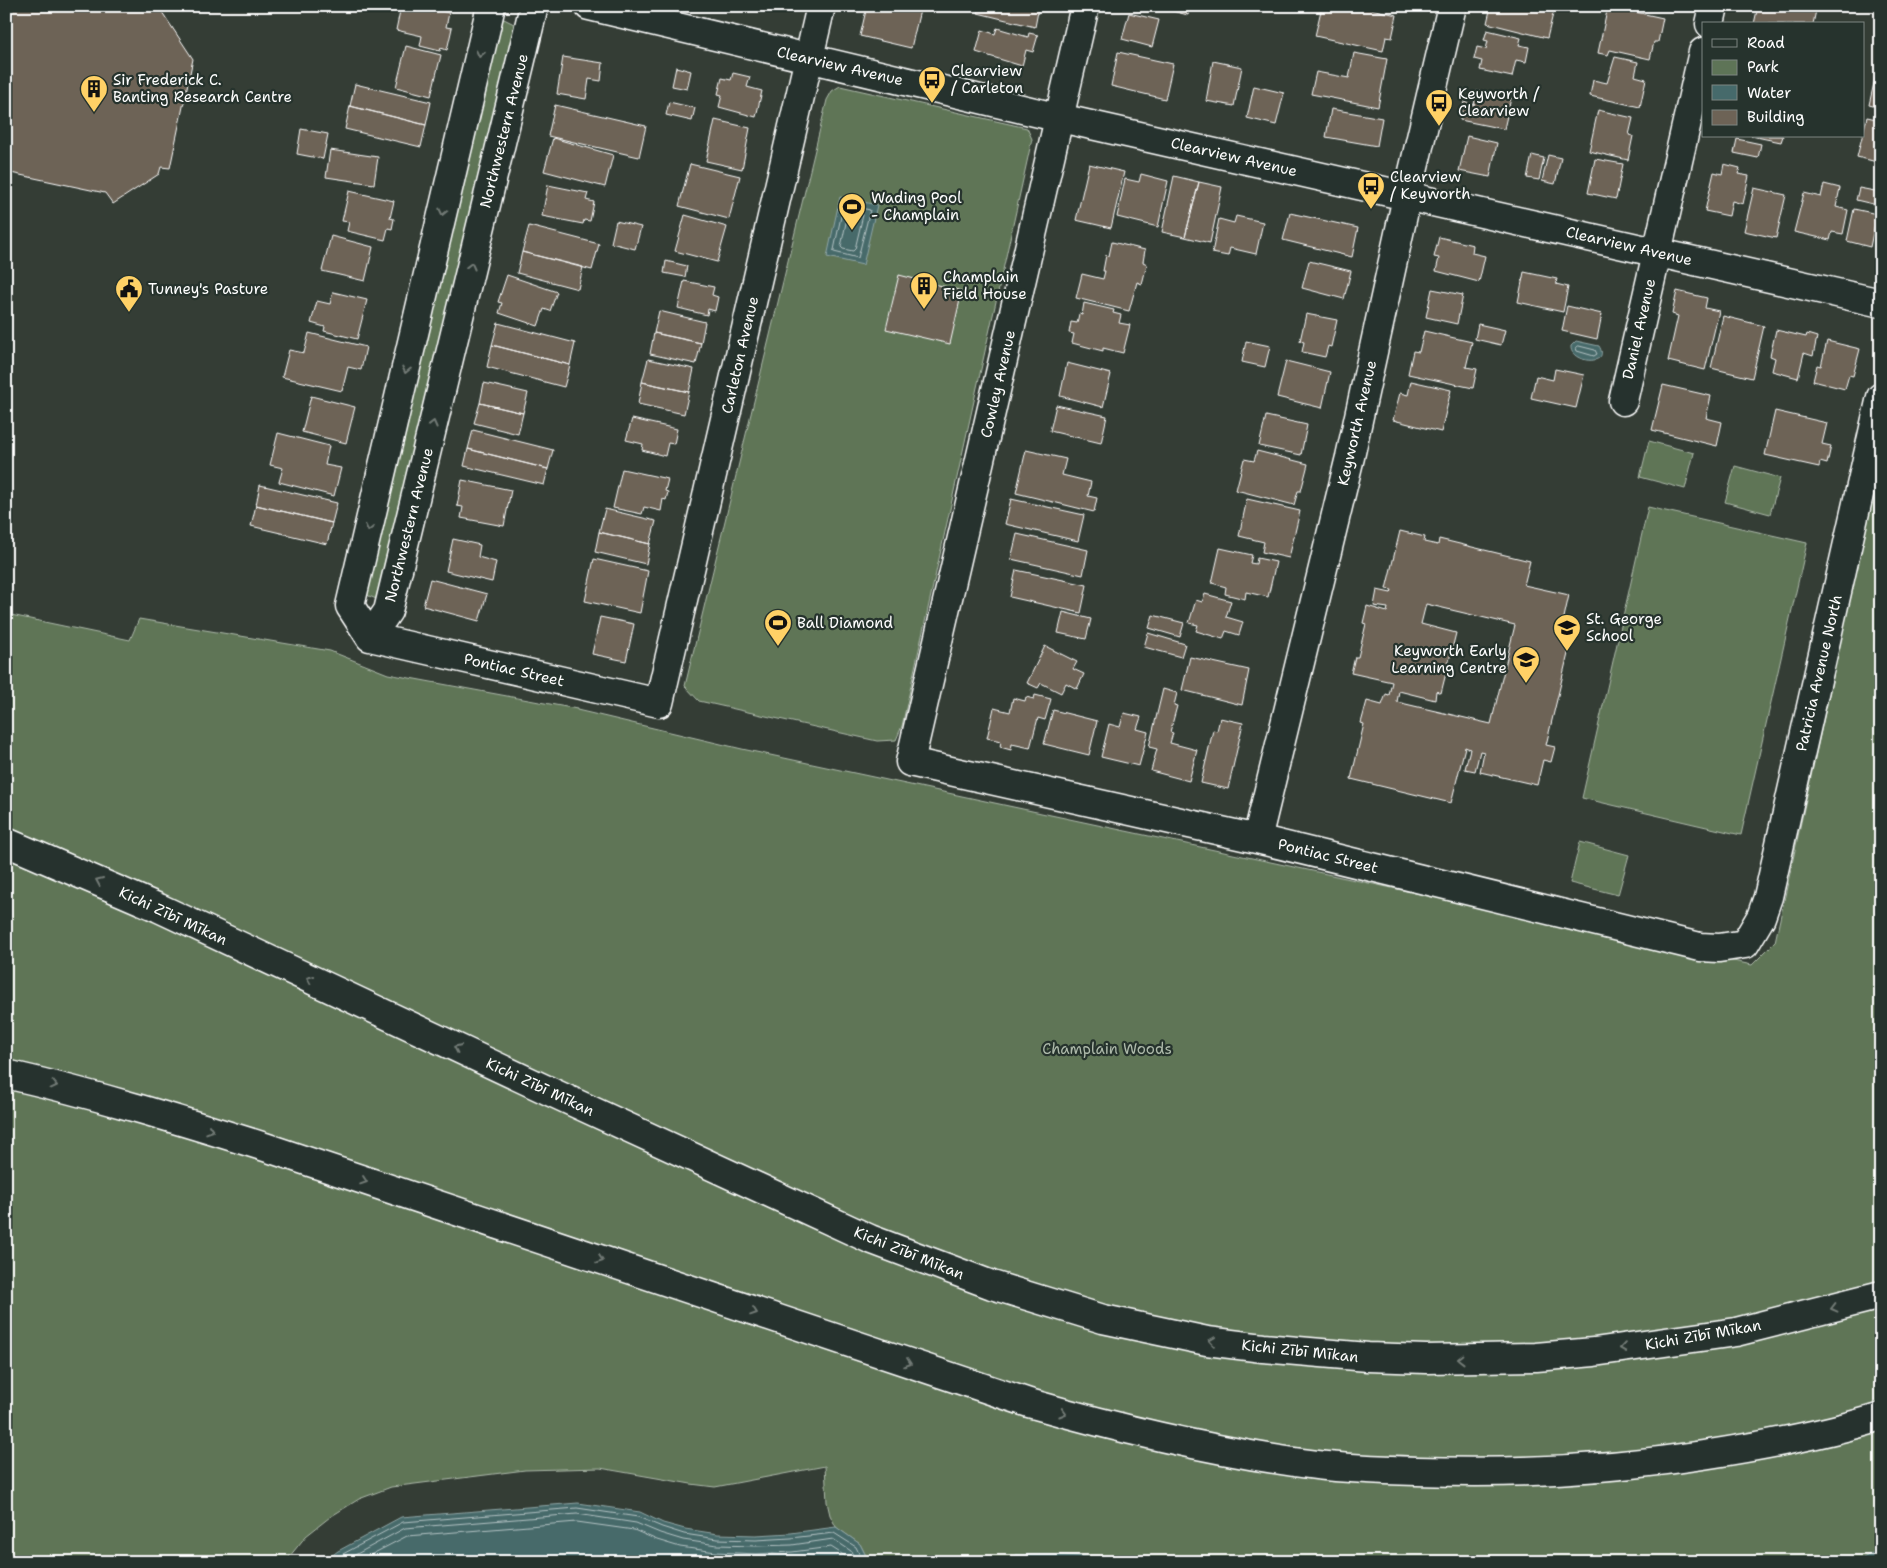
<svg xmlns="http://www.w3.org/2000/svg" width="1887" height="1568" viewBox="0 0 1887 1568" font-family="'Shantell Sans',sans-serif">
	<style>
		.green { fill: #5e7457; stroke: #aebaab }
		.water { fill: #466a6b; stroke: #90a6a6 }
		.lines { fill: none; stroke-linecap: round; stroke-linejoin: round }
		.shore { stroke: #b5c3c4; stroke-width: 1 }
		.building { fill: #6d6356; stroke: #fff; fill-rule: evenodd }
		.minor-casing { stroke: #fff; stroke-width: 31 }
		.highway-casing { stroke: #fff; stroke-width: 31 }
		.minor { stroke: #26332d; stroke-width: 28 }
		.highway { stroke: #26332d; stroke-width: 28 }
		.oneway { stroke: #727a76 }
		.labels { text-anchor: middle; stroke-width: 4.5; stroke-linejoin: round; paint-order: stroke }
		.street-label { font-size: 15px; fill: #fff; stroke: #26332d }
		.poi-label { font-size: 15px; fill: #fff; stroke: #26332d; text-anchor: start }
		.park-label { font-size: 15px; fill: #aebaab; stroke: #26332d }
	</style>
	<rect width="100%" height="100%" fill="#343d35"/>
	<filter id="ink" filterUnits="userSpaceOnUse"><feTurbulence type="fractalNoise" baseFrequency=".02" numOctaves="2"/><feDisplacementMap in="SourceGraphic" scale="10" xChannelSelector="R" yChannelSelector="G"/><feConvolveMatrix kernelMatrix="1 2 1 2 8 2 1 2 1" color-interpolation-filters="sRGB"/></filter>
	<g filter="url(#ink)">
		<path class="green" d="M504 19 514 24 519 31 379 600 369 596 363 591 494 25Z
			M840 86 1027 128 1032 139 902 726 896 740 877 741 699 701 685 686 827 100 832 91Z
			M1649 441 1694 453 1685 489 1640 477Z
			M1879 464H1881V1549L1856 1562H1111L1102 1559 1016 1555 1010 1562H869L860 1544 836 1527 830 1515 827 1502 825 1466 715 1487 691 1484 600 1468 525 1470 391 1487 359 1499 330 1517 306 1536 285 1562H165L162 1555 152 1562H6V614L130 640 139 619 330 651 388 674 577 709V710L742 749 1752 965 1775 942Z
			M1735 466 1780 478 1770 514 1725 502Z
			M1648 507 1807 543 1741 835 1582 798Z
			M1580 842 1629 855 1618 895 1570 883Z"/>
		<path class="water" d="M840 197 877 205 863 265 827 257Z
			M1576 341 1599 346C1612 367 1569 363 1571 346Z
			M578 1503 640 1512 663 1523 685 1529 718 1534 756 1535 791 1533 836 1527 860 1544 869 1562H323L338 1551 401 1517Z
			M1881 1548V1562H1856Z
			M1016 1555C1044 1555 1086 1553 1111 1562H1010Z"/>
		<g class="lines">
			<path class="shore" d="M844 204 870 210 858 258 834 252Z
				M851 211 861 213 863 215 855 249 853 251 843 249 841 247 848 213Z
				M1579 346 1595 350 1597 354 1594 356 1577 351 1576 348Z
				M331 1562 341 1555 403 1522 577 1508 638 1517 662 1527 684 1534 717 1539 756 1540 791 1538 834 1533 856 1547 863 1562
				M342 1562 405 1528 577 1514 636 1523 660 1533 683 1540 717 1545 756 1546 792 1545 833 1539 851 1551 856 1562
				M357 1562 407 1536 577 1522 634 1530 657 1540 680 1547 716 1552 756 1554 792 1552 831 1547 845 1556 848 1562
				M1017 1562 1019 1560 1072 1562"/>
		</g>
		<path class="building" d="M6 6H158L193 59 170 168 161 167 159 174 113 204 105 193 6 172Z
			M401 6H421L449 13 446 27 452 28 447 50 441 48 440 51 420 46 422 36 396 30Z
			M758 6H781L780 11Z
			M867 6H921L911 48 860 36Z
			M980 6H1039L1035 27 978 13Z
			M1153 6H1190L1188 15Z
			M1322 6H1358L1397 15 1392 38 1386 37 1383 51 1315 36Z
			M1491 6H1555L1547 38 1487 23Z
			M1608 6 1663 18 1658 42H1654L1650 59 1610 50 1608 55 1598 53Z
			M1758 6H1817L1813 24H1754Z
			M1129 13 1159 20 1152 47 1122 39Z
			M997 28 1028 37 1029 33 1038 35 1033 52 1026 50 1022 66 976 52 982 30 995 34Z
			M1487 30 1521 38 1519 45 1529 47 1526 62 1516 60 1512 77 1480 70 1482 61 1474 59 1477 47 1486 49 1488 41 1484 40Z
			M406 46 441 55 431 96 396 87Z
			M1118 52 1173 64 1165 99 1111 86Z
			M1354 53 1387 59 1378 107 1311 94 1316 72 1349 78Z
			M563 57 603 63 601 81 589 79 586 99 557 94Z
			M1615 57 1638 62 1635 76 1646 79 1640 107 1590 96 1593 80 1607 83Z
			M1213 61 1242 67 1234 106 1206 101Z
			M676 67 691 71 687 89 672 86Z
			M1877 70 1881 71V108L1869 105Z
			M733 73 750 77 747 87 762 91 756 117 719 107 722 95 718 94 722 78 731 80Z
			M355 84 431 102 426 125 350 106Z
			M1254 86 1284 93 1276 125 1247 118Z
			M1477 91 1511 98 1504 129 1460 120 1464 102 1474 105Z
			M669 102 695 108 692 121 666 115Z
			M555 105 646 126 639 157 548 136Z
			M350 106 426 125 421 147 345 129Z
			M1331 109 1382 118 1377 146 1326 137Z
			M1598 110 1633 118 1629 135 1633 136 1628 160 1589 151Z
			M1867 117 1881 120V163L1857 157Z
			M715 120 750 128 742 169 706 161Z
			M301 129 328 134 323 159 297 154Z
			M1467 136 1497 143 1490 177 1459 171Z
			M1751 136H1783L1781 142Z
			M553 138 613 155 605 187 544 171Z
			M1737 139 1761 144 1758 158 1734 153Z
			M330 150 378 157 374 184 326 177Z
			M1532 155 1544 158 1539 180 1527 178Z
			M1548 155 1561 158 1555 184 1542 181Z
			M1595 159 1623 164 1616 199 1588 193Z
			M690 164 740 176 729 219 679 206Z
			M1089 164 1124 172 1111 228 1076 220Z
			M1724 164 1740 168 1738 174 1749 176 1743 204 1732 201 1729 216 1705 211 1714 172 1722 174Z
			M1141 174 1168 181 1158 227 1117 217 1125 179 1139 182Z
			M1174 176 1199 182 1185 237 1162 232Z
			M1199 182 1222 187 1210 243 1185 237Z
			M1824 184 1840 188 1836 207 1848 210 1843 234 1832 232 1830 240 1794 232 1804 193 1821 197Z
			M548 185 588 193 586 200 594 202 590 221 584 220 583 224 542 216Z
			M1754 188 1786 195 1776 238 1744 231Z
			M1859 188 1880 192 1877 205 1856 200Z
			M349 191 394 201 390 218 394 219 392 229 388 228 385 240 347 231 349 222 342 221Z
			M1854 209 1877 214 1870 247 1847 241Z
			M1290 213 1358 228 1352 257 1283 240Z
			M685 215 727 227 717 262 675 251Z
			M1236 216 1263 222 1256 254 1230 248 1228 256 1212 253 1219 219 1234 223Z
			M616 221 641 227 635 249 611 243Z
			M529 226 599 244 592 270 522 252Z
			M331 236 373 247 365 281 322 271Z
			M1439 237 1473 245 1472 253 1485 256 1479 282 1436 271 1439 258 1434 257Z
			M1112 242 1145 250 1143 262 1147 264 1142 284 1137 282 1129 311 1076 298 1082 274 1103 279 1105 271H1103L1106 255 1109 256Z
			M522 252 583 267 578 289 517 273Z
			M666 261 687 266 685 277 664 273Z
			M1309 261 1351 271 1344 299 1302 288Z
			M1524 272 1557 279 1556 284 1568 287 1563 312 1518 302Z
			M507 275 557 292 550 311 544 309 538 326 499 313 502 303 498 302Z
			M899 275 962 291 950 344 886 329Z
			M684 281 714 287 712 295 718 297 715 311 708 309 707 315 678 308Z
			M1432 289 1463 295 1457 324 1426 317Z
			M1677 291 1707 298 1705 308 1719 311 1705 370 1668 361 1678 316 1672 314Z
			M333 292 367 300 357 339 324 331 325 327 311 323 317 301 330 304Z
			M1084 303 1114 310 1113 313 1121 315 1119 323 1130 325 1123 353 1103 348V351L1072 343 1074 334 1069 333 1071 322 1077 323 1079 314 1082 315Z
			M1567 306 1602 314 1597 339 1562 331Z
			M659 311 705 322 701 343 654 333Z
			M1306 314 1337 320 1331 347 1328 346 1325 357 1302 352 1304 342 1300 341Z
			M1723 316 1764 326 1752 378 1711 368Z
			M498 323 575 343 570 365 492 345Z
			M1478 324 1505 330 1501 345 1475 339Z
			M1776 330 1806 337 1807 334 1817 337 1813 356 1804 353 1798 378 1772 371 1775 358 1770 356Z
			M1424 331 1472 342 1466 367 1477 369 1473 388 1408 374 1413 351 1419 352Z
			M309 333 366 347 361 370 348 367 342 391 282 377 289 350 304 353Z
			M654 333 701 343 696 364 650 354Z
			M1246 341 1270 346 1265 367 1242 362Z
			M1827 341 1860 349 1853 376 1849 375 1845 389 1813 381 1817 365 1821 366Z
			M492 345 570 365 564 387 487 367Z
			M648 359 694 369 689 392 642 382Z
			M1286 361 1330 372 1322 408 1277 397Z
			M1067 363 1111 374 1103 407 1060 396Z
			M1555 369 1584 375 1576 408 1531 398 1536 376 1553 380Z
			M1411 381 1451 390 1441 432 1393 420 1400 393 1408 395Z
			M642 382 689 392 684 414 638 404Z
			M484 383 528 393 523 413 480 403Z
			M1663 385 1711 396 1706 418 1722 422 1717 446 1652 430Z
			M311 396 355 407 346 443 302 432Z
			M480 403 523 413 518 434 474 423Z
			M1056 405 1107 416 1101 443 1050 431Z
			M1775 411 1827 423 1822 444 1831 446 1827 464 1820 462 1819 467 1765 455Z
			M1266 416 1307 425 1301 455 1259 446Z
			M632 419 677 429 674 444 668 443 665 456 642 450 643 444 626 440Z
			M473 430 553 450 548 469 468 449Z
			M278 433 329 446 325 465 341 468 334 496 279 482 283 468 270 465Z
			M468 449 548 469 544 485 464 466Z
			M1026 450 1066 459 1062 475 1091 482 1088 496 1097 498 1094 512 1016 493Z
			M1257 451 1308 464 1301 491H1298L1294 505 1236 490 1244 459 1254 461Z
			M622 469 668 479 665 491 668 492 666 500 663 499 661 511 644 507 642 514 613 508Z
			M462 480 511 490 504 526 461 518 463 507 457 506Z
			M260 485 337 503 332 523 256 505Z
			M1011 499 1084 515 1078 541 1005 524Z
			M1247 499 1300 511 1289 558 1262 552 1264 542 1239 536Z
			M256 505 332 523 327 544 251 526Z
			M605 509 656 521 650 544 599 532Z
			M1400 531 1425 537 1424 542 1438 545 1439 539 1530 561 1524 585 1569 595 1561 631 1573 633 1546 745 1555 747 1551 762 1543 760 1537 785 1480 772 1484 752 1480 751 1475 771 1465 769 1470 749 1465 747 1451 803 1351 779 1364 724 1361 723 1367 701 1382 705 1386 694 1389 695 1392 682 1351 673 1355 657H1358L1366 624 1363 623 1367 606 1387 612 1388 608 1374 606 1377 590 1391 593 1392 590 1386 589ZM1426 604 1515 625 1491 724 1397 702 1399 691 1435 700 1436 691 1441 693 1456 633 1421 624Z
			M599 532 650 544 646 564 595 552Z
			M1017 534 1088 550 1083 575 1011 559Z
			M453 539 480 545 478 557 496 562 492 582 446 571Z
			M1220 548 1252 555 1250 563 1256 564 1257 558 1276 562 1268 597 1246 592 1245 599 1225 594 1226 587 1212 583Z
			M594 559 648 571 640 613 585 601Z
			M1016 570 1087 585 1081 613 1010 597Z
			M430 579 487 594 479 621 423 606Z
			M1205 594 1231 601 1226 617 1243 622 1239 635 1226 631 1223 639 1196 631 1198 625 1189 623 1196 600 1202 602Z
			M1063 612 1091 619 1086 639 1058 633Z
			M1153 615 1184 623 1180 637 1149 628Z
			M600 617 634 624 626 661 592 654Z
			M1148 633 1185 644 1181 657 1144 647Z
			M1045 646 1077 662 1073 669 1084 674 1077 689 1066 683 1061 693 1041 683 1038 688 1027 683Z
			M1190 657 1249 670 1242 705 1182 690Z
			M1163 689 1177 693 1174 705 1177 706 1170 732 1173 733 1170 743 1197 750 1189 781 1151 771 1157 749 1149 747Z
			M1035 695 1051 699 1045 720 1038 718 1030 748 1012 744 1011 750 1000 747 1001 741 987 738 994 708 1010 712 1013 698 1025 701 1026 697 1034 699Z
			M1053 710 1097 721 1089 755 1044 744Z
			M1124 713 1141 717 1137 729 1148 732 1139 766 1101 757 1109 724 1120 727Z
			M1220 718 1243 723 1228 789 1201 783 1213 730 1217 731Z"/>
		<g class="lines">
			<defs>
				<path id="minor" d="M589 6 1060 118 1881 303
					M1085 6 910 762 1257 839 1700 947 1719 948 1745 944 1761 917 1768 897 1881 397
					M1710 24 1714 6
					M1623 401 1703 52
					M370 637 659 703 821 6
					M370 637 388 611 534 6
					M370 637 350 606 491 6
					M1257 839 1350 457 1407 197 1452 6"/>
				<path id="highway" d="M6 842 159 908 549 1091 870 1239 992 1285 1103 1319 1207 1341 1263 1348 1368 1357 1426 1359 1536 1357 1594 1352 1736 1332 1881 1295
					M6 1074C94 1094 179 1120 265 1147L1029 1403C1124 1430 1219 1453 1317 1465 1351 1469 1384 1470 1417 1471 1516 1474 1605 1470 1703 1455 1762 1446 1823 1435 1881 1417"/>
			</defs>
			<use href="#minor" class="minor-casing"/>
			<use href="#highway" class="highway-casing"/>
			<use href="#minor" class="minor"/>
			<use href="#highway" class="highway"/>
		</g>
		<defs><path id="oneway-chevron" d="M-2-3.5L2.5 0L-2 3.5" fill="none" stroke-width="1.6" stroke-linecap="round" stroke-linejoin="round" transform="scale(1.25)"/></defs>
		<g class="oneway">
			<use href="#oneway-chevron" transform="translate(480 54) rotate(103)"/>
			<use href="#oneway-chevron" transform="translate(443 212) rotate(103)"/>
			<use href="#oneway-chevron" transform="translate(471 266) rotate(-76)"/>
			<use href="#oneway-chevron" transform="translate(406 370) rotate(103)"/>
			<use href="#oneway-chevron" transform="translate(433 424) rotate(-76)"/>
			<use href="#oneway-chevron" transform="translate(369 528) rotate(103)"/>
			<use href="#oneway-chevron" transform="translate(99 881) rotate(-156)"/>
			<use href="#oneway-chevron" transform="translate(310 979) rotate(-155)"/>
			<use href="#oneway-chevron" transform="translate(457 1048) rotate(-155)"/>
			<use href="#oneway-chevron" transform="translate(54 1085) rotate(13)"/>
			<use href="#oneway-chevron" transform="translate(210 1130) rotate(18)"/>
			<use href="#oneway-chevron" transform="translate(364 1181) rotate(19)"/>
			<use href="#oneway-chevron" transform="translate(600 1260) rotate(19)"/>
			<use href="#oneway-chevron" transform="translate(1834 1308) rotate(166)"/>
			<use href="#oneway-chevron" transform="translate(754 1312) rotate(19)"/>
			<use href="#oneway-chevron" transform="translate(1212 1341) rotate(-172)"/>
			<use href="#oneway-chevron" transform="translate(1623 1348) rotate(172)"/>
			<use href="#oneway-chevron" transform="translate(1461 1359) rotate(179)"/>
			<use href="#oneway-chevron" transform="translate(908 1363) rotate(19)"/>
			<use href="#oneway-chevron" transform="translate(1063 1413) rotate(16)"/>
		</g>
	</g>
	<defs>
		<symbol id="bus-pin" viewBox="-11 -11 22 30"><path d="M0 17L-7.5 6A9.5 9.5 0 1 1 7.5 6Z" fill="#ffd166" stroke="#26332d"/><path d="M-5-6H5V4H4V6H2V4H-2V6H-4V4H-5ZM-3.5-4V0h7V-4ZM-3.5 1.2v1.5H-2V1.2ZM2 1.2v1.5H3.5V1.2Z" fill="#111"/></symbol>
		<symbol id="building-pin" viewBox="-11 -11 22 30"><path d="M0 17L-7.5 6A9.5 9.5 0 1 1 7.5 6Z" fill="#ffd166" stroke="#26332d"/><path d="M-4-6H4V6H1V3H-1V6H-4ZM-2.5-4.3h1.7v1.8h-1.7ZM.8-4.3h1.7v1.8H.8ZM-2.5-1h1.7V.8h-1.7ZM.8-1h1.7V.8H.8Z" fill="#111"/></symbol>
		<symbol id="stadium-pin" viewBox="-11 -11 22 30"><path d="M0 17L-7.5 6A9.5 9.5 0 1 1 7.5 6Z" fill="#ffd166" stroke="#26332d"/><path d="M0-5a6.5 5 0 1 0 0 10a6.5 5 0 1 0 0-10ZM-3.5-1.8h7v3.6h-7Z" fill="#111"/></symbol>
		<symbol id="civic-pin" viewBox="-11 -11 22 30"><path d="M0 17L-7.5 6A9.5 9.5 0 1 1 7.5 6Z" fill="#ffd166" stroke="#26332d"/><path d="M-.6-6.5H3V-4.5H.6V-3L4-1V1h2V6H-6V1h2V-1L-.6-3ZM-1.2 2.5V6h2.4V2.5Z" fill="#111"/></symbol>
		<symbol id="school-pin" viewBox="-11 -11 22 30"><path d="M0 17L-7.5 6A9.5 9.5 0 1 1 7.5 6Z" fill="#ffd166" stroke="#26332d"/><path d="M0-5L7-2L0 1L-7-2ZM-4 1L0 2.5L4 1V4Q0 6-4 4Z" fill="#111"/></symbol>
	</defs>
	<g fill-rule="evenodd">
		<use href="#bus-pin" x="916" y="64" width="32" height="43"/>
		<use href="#building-pin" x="78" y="73" width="32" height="43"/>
		<use href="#bus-pin" x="1423" y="87" width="32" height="43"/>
		<use href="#bus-pin" x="1355" y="170" width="32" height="43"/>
		<use href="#stadium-pin" x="836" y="191" width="32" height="43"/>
		<use href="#building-pin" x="908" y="270" width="32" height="43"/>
		<use href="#civic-pin" x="113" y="273" width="32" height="43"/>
		<use href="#stadium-pin" x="762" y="607" width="32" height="43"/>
		<use href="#school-pin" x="1551" y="612" width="32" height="43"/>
		<use href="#school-pin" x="1510" y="644" width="32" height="43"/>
	</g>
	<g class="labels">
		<g class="street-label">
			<text transform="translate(840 66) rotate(13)" y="5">Clearview Avenue</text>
			<text transform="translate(504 131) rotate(-76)" y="5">Northwestern Avenue</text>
			<text transform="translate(1234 157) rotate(13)" y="5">Clearview Avenue</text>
			<text transform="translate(1629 246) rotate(13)" y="5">Clearview Avenue</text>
			<text transform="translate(1639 329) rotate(-77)" y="5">Daniel Avenue</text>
			<text transform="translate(740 355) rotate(-77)" y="5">Carleton Avenue</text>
			<text transform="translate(998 384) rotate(-77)" y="5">Cowley Avenue</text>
			<text transform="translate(1357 423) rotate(-77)" y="5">Keyworth Avenue</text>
			<text transform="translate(409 525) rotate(-76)" y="5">Northwestern Avenue</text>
			<text transform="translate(514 670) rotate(13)" y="5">Pontiac Street</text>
			<text transform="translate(1819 673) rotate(-77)" y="5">Patricia Avenue North</text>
			<text transform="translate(1328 856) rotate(14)" y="5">Pontiac Street</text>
			<text transform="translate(173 916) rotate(25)" y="5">Kichi Zībī Mīkan</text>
			<text transform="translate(540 1087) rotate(25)" y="5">Kichi Zībī Mīkan</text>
			<text transform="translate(909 1253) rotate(22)" y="5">Kichi Zībī Mīkan</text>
			<text transform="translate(1703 1335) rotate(-10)" y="5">Kichi Zībī Mīkan</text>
			<text transform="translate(1300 1351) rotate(6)" y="5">Kichi Zībī Mīkan</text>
		</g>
		<g class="poi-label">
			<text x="951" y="76">Clearview<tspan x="951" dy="17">/ Carleton</tspan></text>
			<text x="113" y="85">Sir Frederick C.<tspan x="113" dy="17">Banting Research Centre</tspan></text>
			<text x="1458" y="99">Keyworth /<tspan x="1458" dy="17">Clearview</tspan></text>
			<text x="1390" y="182">Clearview<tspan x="1390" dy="17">/ Keyworth</tspan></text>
			<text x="871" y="203">Wading Pool<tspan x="871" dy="17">- Champlain</tspan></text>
			<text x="943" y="282">Champlain<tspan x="943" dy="17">Field House</tspan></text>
			<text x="148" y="294">Tunney's Pasture</text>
			<text x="1586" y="624">St. George<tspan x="1586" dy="17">School</tspan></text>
			<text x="797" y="628">Ball Diamond</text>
			<text x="1507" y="656" text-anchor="end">Keyworth Early<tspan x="1507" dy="17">Learning Centre</tspan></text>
		</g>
		<g class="park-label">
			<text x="1107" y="1054">Champlain Woods</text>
		</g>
	</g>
	<rect width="1887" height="1568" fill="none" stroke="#26332d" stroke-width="25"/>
	<rect x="12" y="12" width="1862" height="1543" fill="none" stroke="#fff" stroke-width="2" filter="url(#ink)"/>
	<rect x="1702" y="22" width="162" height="115" fill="#26332d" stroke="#7d8581"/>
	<rect x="1712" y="39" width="25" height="8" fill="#26332d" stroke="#7d8581"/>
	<text x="1747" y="48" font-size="15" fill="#ffffff">Road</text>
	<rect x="1712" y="60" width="25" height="15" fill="#5e7457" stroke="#7d8581"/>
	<text x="1747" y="72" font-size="15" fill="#ffffff">Park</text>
	<rect x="1712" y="85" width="25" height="15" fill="#466a6b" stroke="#7d8581"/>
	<text x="1747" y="98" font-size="15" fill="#ffffff">Water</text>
	<rect x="1712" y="110" width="25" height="15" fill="#6d6356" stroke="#7d8581"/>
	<text x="1747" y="122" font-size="15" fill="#ffffff">Building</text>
</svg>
